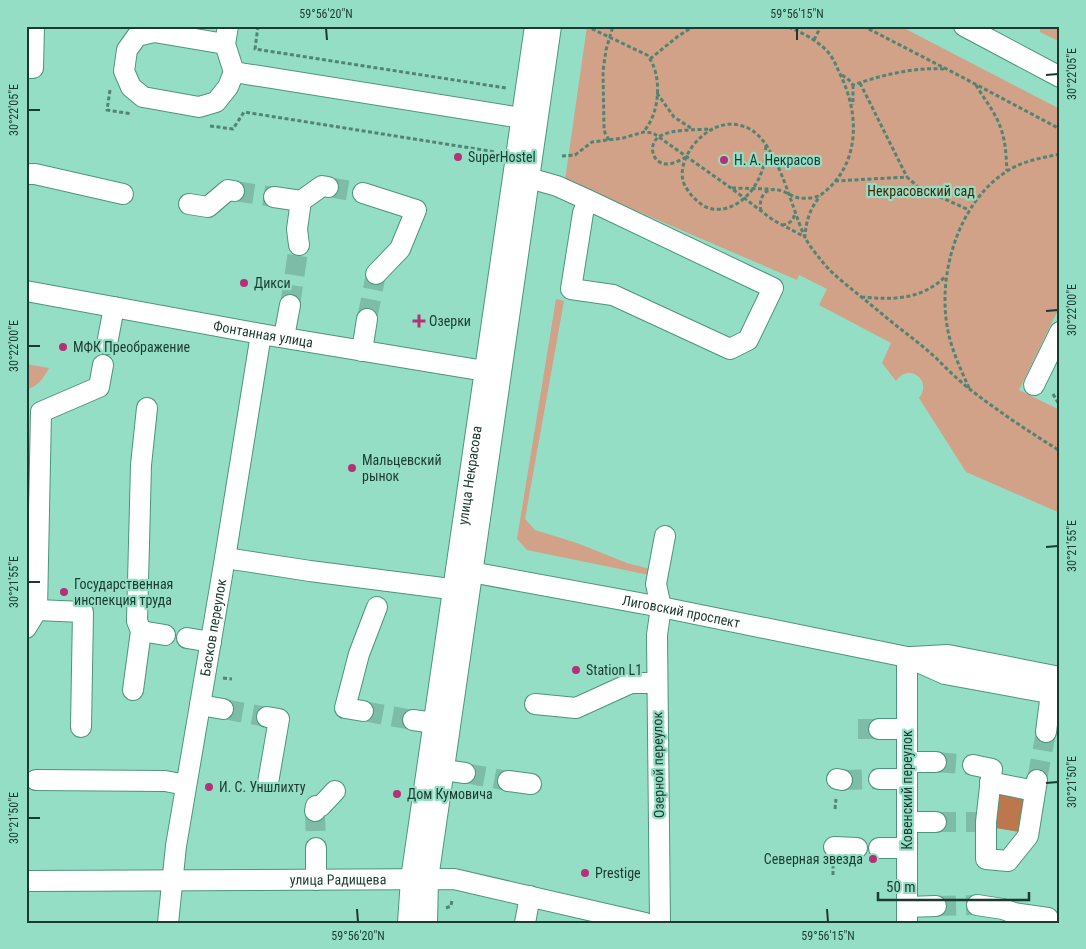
<svg xmlns="http://www.w3.org/2000/svg" width="1086" height="949" viewBox="0 0 1086 949" font-family="'Roboto Condensed',sans-serif">
	<style>
		.green { fill: #d1a287 }
		.forest { fill: #bd774c }
		.lines { fill: none; stroke-linecap: round; stroke-linejoin: round }
		.minor-tunnel { stroke: #7dbda8; stroke-width: 20; stroke-dasharray: 20 10; stroke-linecap: butt }
		.minor-casing { stroke: #4c947e; stroke-width: 22 }
		.path { stroke: #528474; stroke-width: 3; stroke-dasharray: 4 2.5; stroke-linecap: butt }
		.minor { stroke: #fff; stroke-width: 20 }
		.ticks { fill: none; stroke: #1b3a30; stroke-width: 2 }
		.poi-dot { fill: #b43178; stroke: #95dec6; stroke-width: 2 }
		.labels { text-anchor: middle; stroke-width: 4.5; stroke-linejoin: round; paint-order: stroke }
		.poi-label { font-size: 14px; fill: #1b3a30; stroke: #95dec6; text-anchor: start }
		.park-label { font-size: 14px; fill: #4c1f00; stroke: #95dec6 }
		.street-label { font-size: 14px; fill: #1b3a30; stroke: #95dec6 }
		.neatline { fill: none; stroke: #1b3a30; stroke-width: 2 }
		.ticks-label { font-size: 12px; text-anchor: middle; fill: #1b3a30 }
	</style>
	<rect width="100%" height="100%" fill="#95dec6"/>
	<path class="green" d="M587 26H900L1060 109V306L1019 390 1060 410V513L966 472 919 398C933 381 909 362 896 381L882 363 891 343 819 305 827 289 799 275 797 280 565 180Z
		M1040 26H1060V42L1040 32Z
		M556 299 564 301 525 519 535 530 577 543 627 563 650 569 649 575 527 550 517 539Z
		M26 364 49 368C43 379 38 386 26 390Z"/>
	<path class="forest" d="M994 787 1032 795 1025 833 989 827Z"/>
	<g class="lines">
		<path class="minor-tunnel" d="M328 187 363 193
			M234 191 274 197
			M290 305 299 245
			M367 319 376 274
			M223 709 267 717
			M363 711 413 720
			M858 729H879
			M936 762 973 765
			M465 773 508 781
			M842 780 879 779
			M1037 780 1046 732
			M315 811 316 848
			M936 822H976
			M936 906 977 905"/>
		<defs>
			<g id="minor">
				<path d="M228 26 225 44 234 72 534 120"/>
				<path d="M964 26 1060 77"/>
				<path d="M225 44 154 32 137 36 127 50 124 71 131 87 143 97 199 107 216 102 228 87 234 72"/>
				<path d="M26 68H33L34 26"/>
				<path d="M26 174H35L123 194"/>
				<path d="M529 178 557 186 588 200 773 288 748 340 730 349 613 295 571 289 583 213 588 200"/>
				<path d="M363 193 416 210 400 249 376 274"/>
				<path d="M274 197 301 201 322 186 328 187"/>
				<path d="M189 204 208 207 228 190 234 191"/>
				<path d="M299 245 297 229 301 201"/>
				<path id="s1" d="M26 291 261 334 497 373"/>
				<path d="M284 337 290 305"/>
				<path d="M107 344 114 307"/>
				<path d="M362 351 367 319"/>
				<path d="M1034 385 1060 332"/>
				<path d="M225 558 310 571 466 591"/>
				<path id="s2" d="M460 570 661 607 907 657 945 674 1060 695"/>
				<path d="M37 610 83 612 81 727"/>
				<path d="M26 628 37 610 41 412 99 387 103 365"/>
				<path d="M141 631 165 635"/>
				<path d="M187 638 211 642"/>
				<path d="M907 657V923"/>
				<path d="M911 657 948 655 1060 677"/>
				<path d="M133 690 141 631 137 621 141 465 147 408"/>
				<path d="M535 704 576 708 631 683H657"/>
				<path d="M200 705 223 709"/>
				<path d="M363 711 345 708 359 654 377 607"/>
				<path d="M267 717 279 719 268 783"/>
				<path d="M413 720 434 723"/>
				<path d="M879 729H907"/>
				<path d="M1046 732 1051 693"/>
				<path d="M907 762H936"/>
				<path d="M973 765 992 769 986 822V859L1008 861 1028 836 1037 780"/>
				<path d="M444 770 465 773"/>
				<path d="M837 779 842 780"/>
				<path d="M879 779H907"/>
				<path d="M36 780 165 781 186 785"/>
				<path d="M508 781 531 784"/>
				<path d="M990 782 1035 791"/>
				<path d="M315 811 316 806H321L335 791"/>
				<path d="M907 822H936"/>
				<path d="M834 847 857 848"/>
				<path d="M316 848V880"/>
				<path d="M879 848H907"/>
				<path id="s3" d="M26 881 454 879 645 923"/>
				<path d="M977 905 1003 909 1014 913 1048 918"/>
				<path d="M907 907 936 906"/>
				<path id="s4" d="M168 923 176 846 225 558 261 334"/>
				<path id="s5" d="M408 923 411 879 535 26"/>
				<path d="M427 923 428 879 551 26"/>
				<path d="M525 923 530 896"/>
				<path d="M660 923 657 635 661 607 656 584 665 536"/>
			</g>
		</defs>
		<use href="#minor" class="minor-casing"/>
		<path class="path" d="M258 26 255 49 506 88
			M586 26 647 55C663 74 660 113 644 131
			M863 26 960 76 1060 129
			M814 40 821 26
			M650 59 677 37 694 26
			M842 75 849 80 853 85C882 75 914 67 944 69
			M860 83 907 177
			M853 85V105
			M976 85C984 99 996 113 1001 129 1006 143 1006 157 1007 171
			M110 90 107 110 132 114
			M657 93 666 106 674 117 694 130
			M210 126 233 129 244 112 496 152
			M609 140 605 133 604 127 603 71 606 50 613 26
			M766 146C765 152 765 158 764 164 759 185 744 205 723 209 716 210 707 209 701 204 693 198 686 190 683 181 678 159 698 134 717 127 728 122 743 124 753 131 779 150 791 206 804 235 808 244 815 253 821 260 830 272 843 282 854 291 869 303 883 315 898 327 911 337 924 347 936 358 946 368 956 378 967 387 996 410 1028 431 1060 451
			M562 156 575 155 592 142 623 138 644 132 653 133 731 188 773 220 805 237C806 220 810 209 820 196
			M686 157C681 160 673 164 667 164 652 164 647 144 660 136 673 129 696 130 711 129
			M835 181 907 177 918 187 969 210
			M732 188 769 189
			M761 211C758 197 766 185 782 191 788 193 793 197 799 198 806 199 816 198 822 194 861 164 860 113 839 72 836 65 833 58 828 52 817 40 801 32 786 26
			M782 225C790 224 794 220 795 212
			M861 297C894 300 921 300 946 276
			M969 388C961 370 952 351 948 331 936 273 960 194 1016 166 1030 160 1045 157 1060 154
			M1053 394 1060 406
			M223 678 232 679
			M835 809 836 799
			M833 875V866
			M446 908 451 906 452 900"/>
		<use href="#minor" class="minor"/>
	</g>
	<path class="ticks" d="M326 28 327 40M797 28V40M1046 75 1058 74M28 110H40M1046 311 1058 310M28 346H40M1046 547 1058 546M28 582H40M1046 783 1058 782M28 818H40M357 909 358 922M827 909 828 922"/>
	<g class="poi-dot">
		<circle cx="458" cy="157" r="5"/>
		<circle cx="724" cy="160" r="5"/>
		<circle cx="244" cy="283" r="5"/>
		<path d="M416.5 313.5h5v5h5v5h-5v5h-5v-5h-5v-5h5z"/>
		<circle cx="63" cy="347" r="5"/>
		<circle cx="352" cy="468" r="5"/>
		<circle cx="64" cy="592" r="5"/>
		<circle cx="576" cy="670" r="5"/>
		<circle cx="209" cy="787" r="5"/>
		<circle cx="397" cy="794" r="5"/>
		<circle cx="873" cy="859" r="5"/>
		<circle cx="585" cy="873" r="5"/>
	</g>
	<g class="labels">
		<g class="poi-label">
			<text x="468" y="162">SuperHostel</text>
			<text x="734" y="165">Н. А. Некрасов</text>
			<text x="254" y="288">Дикси</text>
			<text x="429" y="326">Озерки</text>
			<text x="73" y="352">МФК Преображение</text>
			<text x="362" y="465">Мальцевский<tspan x="362" dy="16">рынок</tspan></text>
			<text x="74" y="589">Государственная<tspan x="74" dy="16">инспекция труда</tspan></text>
			<text x="586" y="675">Station L1</text>
			<text x="219" y="792">И. С. Уншлихту</text>
			<text x="407" y="799">Дом Кумовича</text>
			<text x="863" y="864" text-anchor="end">Северная звезда</text>
			<text x="595" y="878">Prestige</text>
		</g>
		<g class="park-label">
			<text x="921" y="196">Некрасовский сад</text>
		</g>
		<g class="street-label">
			<text dy="5" stroke="none"><textPath href="#s1" startOffset="241">Фонтанная улица</textPath></text>
			<text dy="5" stroke="none"><textPath href="#s5" startOffset="452">улица Некрасова</textPath></text>
			<text dy="5" stroke="none"><textPath href="#s2" startOffset="225">Лиговский проспект</textPath></text>
			<text dy="5" stroke="none"><textPath href="#s4" startOffset="299">Басков переулок</textPath></text>
			<text transform="translate(658 765) rotate(-91)" y="5">Озерной переулок</text>
			<text transform="translate(907 790) rotate(-90)" y="5">Ковенский переулок</text>
			<text dy="5" stroke="none"><textPath href="#s3" startOffset="312">улица Радищева</textPath></text>
		</g>
	</g>
	<rect width="1086" height="949" fill="none" stroke="#95dec6" stroke-width="55"/>
	<path d="M878 892v8h151v-8" fill="none" stroke="#1b3a30" stroke-width="2.5"/>
	<text x="886" y="892" font-size="15" fill="#1b3a30" stroke="#95dec6" stroke-width="4" paint-order="stroke">50 m</text>
	<rect x="28" y="28" width="1030" height="894" class="neatline"/>
	<g class="ticks-label">
		<text x="326" y="18">59°56'20"N</text>
		<text x="797" y="18">59°56'15"N</text>
		<text transform="translate(1072 74) rotate(-90)" y="4">30°22'05"E</text>
		<text transform="translate(14 110) rotate(-90)" y="4">30°22'05"E</text>
		<text transform="translate(1072 310) rotate(-90)" y="4">30°22'00"E</text>
		<text transform="translate(14 346) rotate(-90)" y="4">30°22'00"E</text>
		<text transform="translate(1072 546) rotate(-90)" y="4">30°21'55"E</text>
		<text transform="translate(14 582) rotate(-90)" y="4">30°21'55"E</text>
		<text transform="translate(1072 782) rotate(-90)" y="4">30°21'50"E</text>
		<text transform="translate(14 818) rotate(-90)" y="4">30°21'50"E</text>
		<text x="358" y="940">59°56'20"N</text>
		<text x="828" y="940">59°56'15"N</text>
	</g>
</svg>
